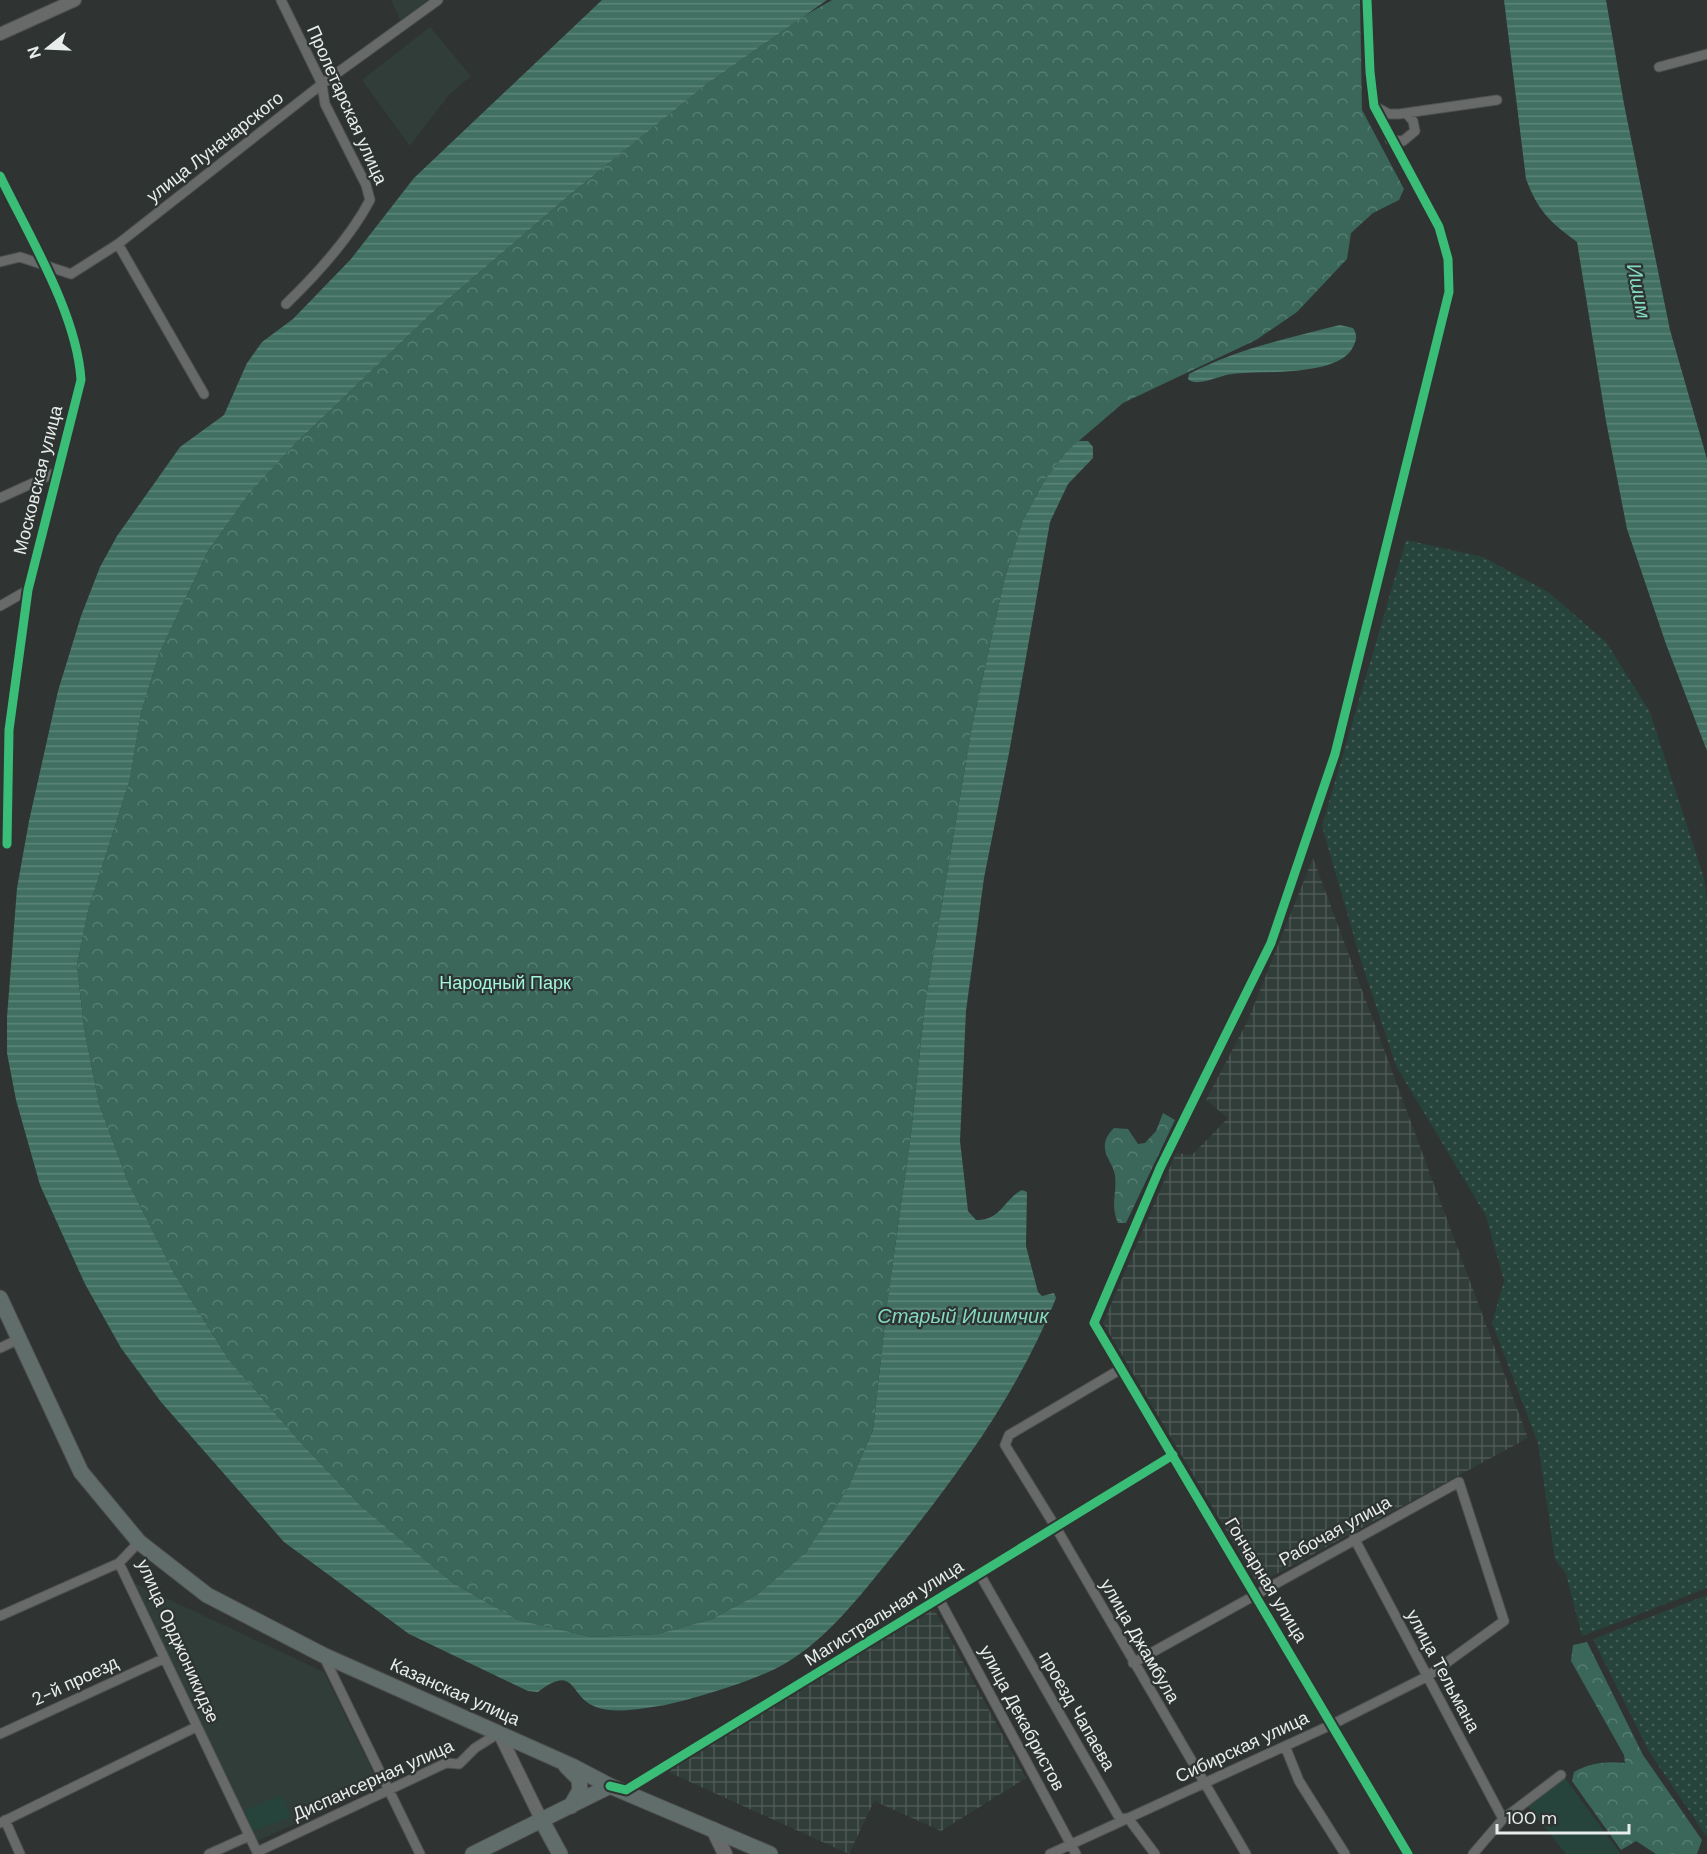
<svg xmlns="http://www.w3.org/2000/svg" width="1707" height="1854" viewBox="0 0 1707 1854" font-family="'DM Sans',sans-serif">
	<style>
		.built { fill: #303d38 }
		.industrial { fill: url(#industrial-grid) }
		.grass { fill: url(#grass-dots) }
		.forest { fill: url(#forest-crowns) }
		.park { fill: #27443c }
		.water { fill: url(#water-rules) }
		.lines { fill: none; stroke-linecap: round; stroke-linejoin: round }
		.minor-casing { stroke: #4e5150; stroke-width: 11 }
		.tertiary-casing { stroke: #4e5150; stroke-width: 14 }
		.secondary-casing { stroke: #4e5150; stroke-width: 16 }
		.primary-casing { stroke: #4e5150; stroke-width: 17 }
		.minor { stroke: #676a68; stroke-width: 9 }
		.tertiary { stroke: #676a68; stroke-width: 12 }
		.secondary { stroke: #676a68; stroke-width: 14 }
		.primary { stroke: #616d6a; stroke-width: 15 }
		.cycleway-casing { stroke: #2e3432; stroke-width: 13 }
		.cycleway { stroke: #3abd76; stroke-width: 9 }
		.labels { text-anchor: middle; stroke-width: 4.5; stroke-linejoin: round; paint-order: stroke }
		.street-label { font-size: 18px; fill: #e8ecea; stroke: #2e3432 }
		.park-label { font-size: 18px; fill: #a1f6dc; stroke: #2e3432 }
		.water-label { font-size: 20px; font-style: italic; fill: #84d9bf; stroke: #2e3432 }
	</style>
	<defs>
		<pattern id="industrial-grid" width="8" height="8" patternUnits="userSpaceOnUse" patternTransform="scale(1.5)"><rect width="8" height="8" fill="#303d38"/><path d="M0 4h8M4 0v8" fill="none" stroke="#4e5955"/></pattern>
		<pattern id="grass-dots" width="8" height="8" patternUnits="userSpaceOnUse" patternTransform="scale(1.5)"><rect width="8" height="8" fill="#27443c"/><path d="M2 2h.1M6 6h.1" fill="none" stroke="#465f58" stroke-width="1.8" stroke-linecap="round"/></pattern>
		<pattern id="forest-crowns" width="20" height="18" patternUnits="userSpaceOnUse" patternTransform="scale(1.5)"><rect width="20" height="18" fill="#3a675a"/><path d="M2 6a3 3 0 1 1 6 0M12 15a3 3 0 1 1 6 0" fill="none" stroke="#567d72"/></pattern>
		<pattern id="water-rules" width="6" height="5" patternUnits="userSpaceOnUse" patternTransform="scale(1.5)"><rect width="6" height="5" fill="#417062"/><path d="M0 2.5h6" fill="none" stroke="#5c8579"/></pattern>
	</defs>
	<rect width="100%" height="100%" fill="#2f3331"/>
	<path class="built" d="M391 0H428L400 20Z
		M430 27 471 76 448 96 410 146 362 80Z
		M134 1583 324 1672 380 1786 257 1841Z"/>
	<path class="industrial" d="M1313 858 1528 1438 1258 1584 1103 1323 1176 1153 1192 1155 1228 1118 1206 1100 1248 1020Z
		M934 1609 1026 1778 941 1831 874 1801 849 1854 666 1771Z"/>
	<path class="grass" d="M1406 540 1483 557 1548 592 1606 642 1650 712 1704 878 1707 898V1588L1582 1636 1566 1574 1555 1559 1538 1443 1492 1323 1504 1281 1486 1216 1396 1066 1361 961 1322 826Z
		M1707 1595V1837L1650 1753 1593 1639Z"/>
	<path class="forest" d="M832 0H1360L1362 110 1404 189 1399 200 1373 213 1351 233 1347 259 1297 312 1256 340 1123 403 1066 452 1046 478 1023 520 1004 581 972 726 925 1004 911 1134 887 1304 873 1430 848 1488 806 1552 758 1594 712 1619 658 1634 592 1637 518 1620 453 1583 361 1506 302 1444 229 1360 174 1273 128 1182 99 1104 84 1028 77 965 88 911 130 779 141 713 159 654 208 551 249 494 294 445 431 314 572 193 707 84 804 16Z
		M1163 1113 1175 1120 1126 1223H1118C1110 1205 1117 1195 1115 1176 1114 1166 1106 1158 1105 1149 1104 1140 1108 1134 1114 1128L1128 1129 1138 1144 1145 1143 1156 1131Z
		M1587 1642 1643 1755 1702 1840 1697 1854H1656L1636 1841 1621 1850 1572 1781 1574 1772C1590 1763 1606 1761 1625 1763L1624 1755 1571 1661 1573 1645Z"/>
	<path class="park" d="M1565 1778 1620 1853 1619 1854H1566L1528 1807Z
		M282 1795 291 1817 253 1831 245 1810Z"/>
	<path class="water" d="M602 0H827L707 84 572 193 431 314 294 445 249 494 208 551 159 654 141 713 130 779 88 911 77 965 84 1028 99 1104 128 1182 174 1273 229 1360 302 1444 361 1506 453 1583 518 1620 592 1637 658 1634 712 1619 758 1594 806 1552 848 1488 873 1430 887 1304 911 1134 925 1004 972 726 1004 581 1023 520 1046 478 1066 452 1078 441H1088L1093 447V458L1068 484 1050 522 1009 753 984 878 966 1011 960 1141 968 1211 976 1220C1001 1221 1004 1199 1022 1190L1027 1192 1026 1246 1038 1292 1042 1296 1054 1293 1056 1298C1017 1396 952 1483 886 1564 854 1603 821 1646 775 1669 748 1682 688 1701 659 1706 639 1709 615 1714 596 1707 569 1698 577 1662 538 1692L528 1691 409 1634 284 1542 161 1402 121 1348 85 1284 40 1185 16 1100 7 1053V1017L17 888 29 821 58 691 81 616 100 567 117 536 180 447 224 415 247 363 262 342 293 319 351 259 414 178Z
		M1504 0H1606L1624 104 1670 330 1707 459V751L1666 644 1627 529 1606 421 1577 242C1550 222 1538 211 1526 179Z
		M1340 325 1353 328C1357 334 1357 339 1354 345 1341 378 1262 370 1232 374 1220 375 1197 388 1188 379L1189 374C1236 349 1289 338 1340 325Z"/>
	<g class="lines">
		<defs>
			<path id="minor" d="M281 0 322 84 325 104 366 185 370 200C350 238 317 274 286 304
				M1367 0 1370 72 1374 106 1439 227 1448 259 1449 292 1335 754 1271 943 1160 1168 1094 1323 1408 1854
				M1659 67 1707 54
				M1374 106 1389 114H1399L1497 100
				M1390 140 1403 141 1415 131 1413 121 1406 113
				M0 176C29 236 77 314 81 380L28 590 9 730 7 844
				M118 244 204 394
				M0 262 20 257 71 274 118 244 322 84 438 0
				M0 498 57 472
				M0 606 28 590
				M0 1348 19 1339
				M1121 1369 1009 1435 1005 1445 1055 1526 1246 1854
				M1354 1538 1503 1819
				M139 1542 119 1563 258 1854
				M979 1573 1120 1819 1128 1818 1155 1854
				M939 1599 1076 1854
				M0 1616 119 1563
				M324 1657 420 1854
				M0 1734 163 1659
				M1285 1746 1299 1781 1345 1854
				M622 1789 626 1790 1173 1455
				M5 1820 20 1854
				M0 1823 196 1727
				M257 1852 446 1763 459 1764 475 1748 499 1733
				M209 1854 249 1836
				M1050 1854 1333 1724 1428 1676 1504 1621 1459 1482 1133 1663
				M1473 1854 1503 1819 1561 1775"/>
			<path id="tertiary" d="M0 34 75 0
				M499 1733 542 1821"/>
			<path id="secondary" d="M713 1829 725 1854"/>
			<path id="primary" d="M0 1298 81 1472 139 1542 207 1595 323 1655 572 1766 610 1786 770 1854
				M566 1766 579 1779 580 1790 571 1806
				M542 1821 560 1854
				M473 1854 610 1786"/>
		</defs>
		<use href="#minor" class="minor-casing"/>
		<use href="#tertiary" class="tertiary-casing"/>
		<use href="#secondary" class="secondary-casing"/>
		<use href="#primary" class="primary-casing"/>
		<use href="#minor" class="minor"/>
		<use href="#tertiary" class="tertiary"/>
		<use href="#secondary" class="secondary"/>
		<use href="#primary" class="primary"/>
		<defs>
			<path id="cycleway" d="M1367 0 1370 72 1374 106 1439 227 1448 259 1449 292 1335 754 1271 943 1160 1168 1094 1323 1408 1854
				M0 176C29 236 77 314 81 380L28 590 9 730 7 844
				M610 1786 626 1790 1173 1455"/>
		</defs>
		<use href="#cycleway" class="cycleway-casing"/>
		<use href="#cycleway" class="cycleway"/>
	</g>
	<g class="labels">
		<g class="street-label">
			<text transform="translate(347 105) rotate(66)" y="6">Пролетарская улица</text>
			<text transform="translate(215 147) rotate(-38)" y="6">улица Луначарского</text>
			<text transform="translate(38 480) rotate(-76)" y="6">Московская улица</text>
			<text transform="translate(1335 1531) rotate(-29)" y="6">Рабочая улица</text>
			<text transform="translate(1266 1580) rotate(59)" y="6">Гончарная улица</text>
			<text transform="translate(884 1613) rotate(-32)" y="6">Магистральная улица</text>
			<text transform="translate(178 1641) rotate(66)" y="6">улица Орджоникидзе</text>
			<text transform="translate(1140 1641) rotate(60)" y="6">улица Джамбула</text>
			<text transform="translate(1443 1671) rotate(62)" y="6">улица Тельмана</text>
			<text transform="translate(75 1681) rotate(-25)" y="6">2-й проезд</text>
			<text transform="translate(455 1692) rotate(24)" y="6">Казанская улица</text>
			<text transform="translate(1077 1711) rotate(60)" y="6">проезд Чапаева</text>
			<text transform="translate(1022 1718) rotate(62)" y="6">улица Декабристов</text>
			<text transform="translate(1242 1747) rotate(-25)" y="6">Сибирская улица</text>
			<text transform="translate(373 1780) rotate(-24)" y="6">Диспансерная улица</text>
		</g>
		<g class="park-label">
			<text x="505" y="989">Народный Парк</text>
		</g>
		<g class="water-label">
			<text transform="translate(1639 291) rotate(79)" y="7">Ишим</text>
			<text x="963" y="1323">Старый Ишимчик</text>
		</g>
	</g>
	<g transform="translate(48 48) rotate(252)" stroke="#2e3432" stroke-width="4.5" paint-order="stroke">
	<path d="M0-4.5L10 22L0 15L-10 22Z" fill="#e8ecea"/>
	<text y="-9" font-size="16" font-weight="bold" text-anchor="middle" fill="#e8ecea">N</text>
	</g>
	<path d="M1497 1824v9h132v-9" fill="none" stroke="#e8ecea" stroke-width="3"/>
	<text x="1506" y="1824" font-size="18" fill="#e8ecea" stroke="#2e3432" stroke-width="4.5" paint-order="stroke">100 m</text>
</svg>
